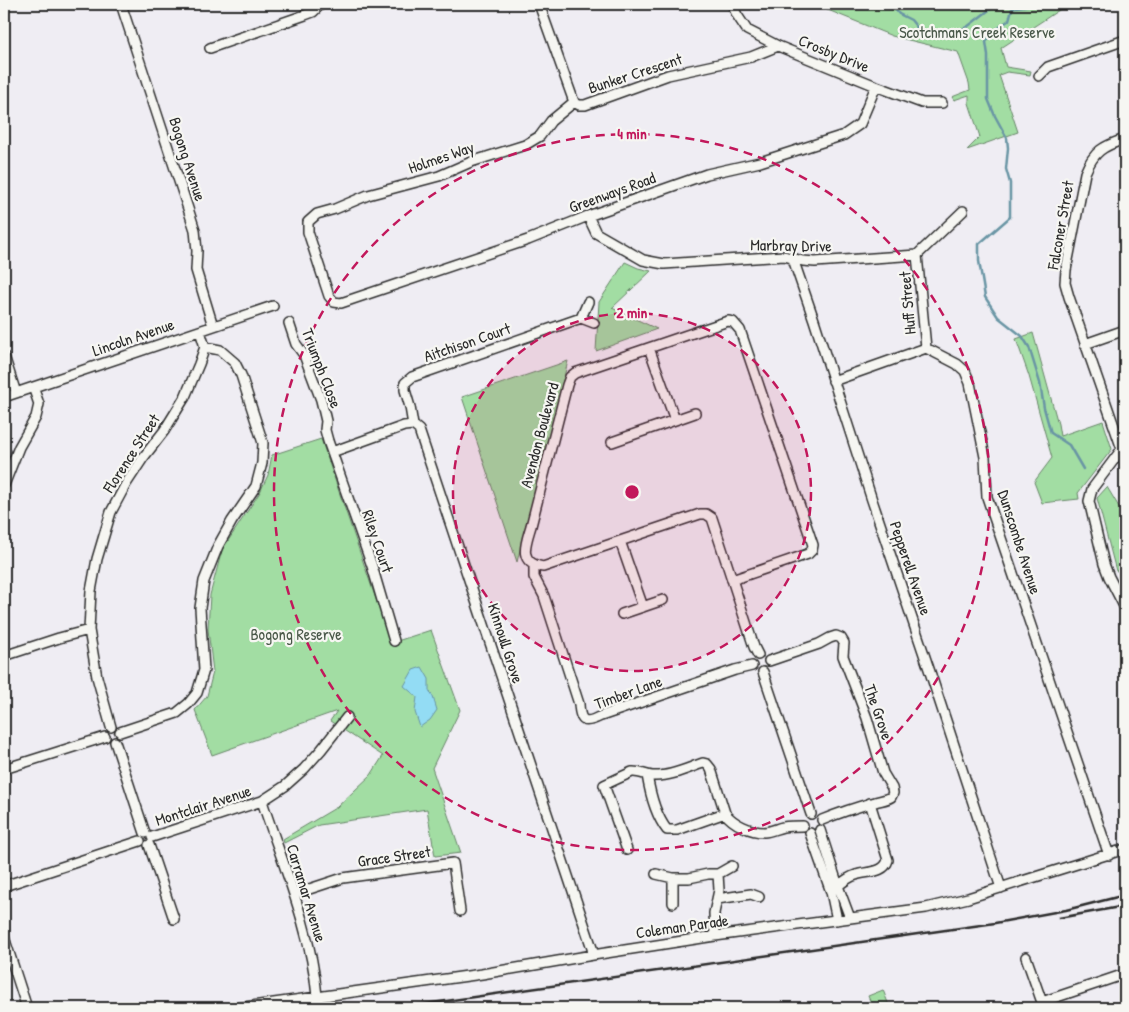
<svg xmlns="http://www.w3.org/2000/svg" width="1129" height="1012" viewBox="0 0 1129 1012" font-family="'Patrick Hand',sans-serif">
	<style>
		.green { fill: #a2dda3; stroke: #668467 }
		.water { fill: #93dcf4; stroke: #6995a4 }
		.lines { fill: none; stroke-linecap: round; stroke-linejoin: round }
		.stream { stroke: #6995a4; stroke-width: 2.5 }
		.minor-casing { stroke: #2b2b2b; stroke-width: 12 }
		.minor { stroke: #f6f6f2; stroke-width: 9 }
		.rail { stroke: #2b2b2b; stroke-width: 2.5 }
		.ring { fill: none; stroke: #c2185b; stroke-width: 2.5; stroke-dasharray: 9 6 }
		.labels { text-anchor: middle; stroke-width: 4.5; stroke-linejoin: round; paint-order: stroke }
		.park-label { font-size: 16px; fill: #495849; stroke: #f6f6f2 }
		.street-label { font-size: 16px; fill: #2b2b2b; stroke: #f6f6f2 }
		.centre { fill: #c2185b; stroke: #f6f6f2; stroke-width: 2.5 }
		.ring-label { font-size: 15px; text-anchor: middle; font-weight: bold; fill: #c2185b; stroke: #f6f6f2; stroke-width: 4.5; stroke-linejoin: round; paint-order: stroke }
	</style>
	<rect width="100%" height="100%" fill="#efedf3"/>
	<filter id="ink" filterUnits="userSpaceOnUse"><feTurbulence type="fractalNoise" baseFrequency=".02" numOctaves="2"/><feDisplacementMap in="SourceGraphic" scale="10" xChannelSelector="R" yChannelSelector="G"/><feConvolveMatrix kernelMatrix="1 2 1 2 8 2 1 2 1" color-interpolation-filters="sRGB"/></filter>
	<g filter="url(#ink)">
		<path class="green" d="M813 4H921L925 6 931 4H1066L1059 10 1001 48 1006 67 1031 71 1030 75 1007 72 999 75 1018 132 967 150 980 137 969 103V95L954 100 952 97 970 90 969 83 958 52 892 36Z
			M625 262 638 268 651 271 612 308 657 329 596 351 599 302Z
			M1033 333 1058 424 1060 436 1103 421 1112 449 1078 493 1079 499 1042 503 1034 482 1052 458 1029 376 1016 339Z
			M568 361 517 562 462 397Z
			M321 439 391 643 431 630 460 710 432 768 461 853 435 856 427 809 319 825 284 843 283 839 337 807 371 775 383 756 330 721 337 711 212 755 195 710 207 696 213 672 208 629 210 595 222 550 260 492 268 475 272 455Z
			M1107 487 1125 517V569L1116 571 1097 498Z
			M883 990 890 1008H873L868 996Z"/>
		<path class="water" d="M422 667 429 679V690L433 697 437 710 430 720 420 727 415 712 417 697 404 686 413 670Z"/>
		<g class="lines">
			<path class="stream" d="M891 4 899 14 911 20 919 30 942 33 957 31 967 27 997 4
				M1041 4 1016 7 1012 9 1009 20 992 33 986 42 988 55V99L995 116 1007 138 1008 148 1006 169 1010 183V217L979 244V261L985 297 998 317 1022 336 1029 347 1040 383 1044 408 1051 433 1069 445 1083 469"/>
			<defs>
				<path id="minor" d="M121 4 195 230 197 251 196 270 213 326
					M539 4 574 102 579 105H585L668 75 751 57 778 46
					M732 4 737 15 747 30 778 46 876 86 922 103H942
					M210 48 305 15 313 12 321 4
					M1039 76 1048 67 1125 40
					M574 102 551 121 540 136 525 145 471 162 439 176 368 195 335 209 317 214 308 222V232L329 296 334 302 341 303 528 240 588 216 707 174 760 162 844 135 860 124 876 86
					M588 216 596 233 643 260 664 264 784 256 803 261 815 262 917 255 963 211
					M917 255 926 348
					M793 259 814 320 872 500 929 669 1001 888
					M588 302 581 318 594 323
					M289 323 296 344 304 355 321 400 326 421 325 430 328 441 372 566 394 641
					M1085 344 1125 330
					M649 348 675 420
					M4 356 16 393
					M833 381 926 348 957 364 965 371 970 383 985 457 987 497 1109 855
					M4 397 273 306
					M413 425 410 407 405 390V383L412 377 581 318
					M612 442 695 413
					M1125 448 1122 449 1092 489 1089 501 1104 564 1109 577 1125 608
					M1122 449 1069 297 1065 283 1066 270 1085 173C1094 151 1103 146 1125 139
					M332 452 404 426 413 425 419 430 592 948 593 955
					M4 485 19 447 36 417 39 404 33 387
					M620 541 643 607
					M534 565V577L544 596 579 704C580 723 585 724 601 716L735 670 752 666
					M732 580 808 554 812 550 813 545 740 330 733 322 728 321 575 373 570 377 567 385 531 526C526 543 517 563 543 567L700 514H706L712 518 754 647 758 655
					M622 614 663 600
					M4 656 59 638 89 630
					M769 661 819 644 830 638 836 636 841 638 844 643 843 656 867 718 883 773 892 788 893 793 891 797C886 800 881 800 875 802 857 807 839 813 822 820
					M763 672 811 814
					M111 727 97 677 89 630 91 591 97 559 111 512 126 484 143 458 164 431 185 397 199 364 205 347
					M120 732 177 713 188 704 197 693 204 670 200 608 204 581 218 546 232 521 256 486 262 463 263 443 241 375 235 363 220 350 205 347 200 331
					M115 742 145 833
					M4 769 105 737
					M647 775C650 793 656 816 667 830H677L725 813
					M262 801C283 865 311 929 317 996
					M820 830 838 886 850 918
					M810 833 831 892 837 920
					M152 837 262 801 285 786 304 769 321 750 347 717
					M149 845 174 919
					M627 850 604 785 632 772C640 771 648 777 656 776 672 776 688 768 703 763L707 764 711 769 725 813C733 824 751 832 764 832 771 832 777 828 783 827 790 826 797 826 803 826
					M656 874 673 878H689L708 874H718L732 866
					M673 878V903
					M4 886 140 841
					M838 886C844 881 849 877 856 875 867 871 884 874 888 860L870 803
					M294 894 343 878 453 863 460 911
					M717 899 751 894 759 897
					M715 936 714 913 719 890 718 874
					M4 937 27 1008
					M1026 957 1044 1008
					M1042 1002 1125 974
					M238 1008 482 974 593 955 715 936 926 908 968 898 1125 849"/>
			</defs>
			<use href="#minor" class="minor-casing"/>
			<use href="#minor" class="minor"/>
			<path class="rail" d="M1059 918 1125 906
				M397 1008 995 923 1066 910 1125 895"/>
		</g>
	</g>
	<circle cx="632" cy="492" r="179" fill="#c2185b" fill-opacity=".12"/>
	<g class="ring">
		<circle cx="632" cy="492" r="179"/>
		<circle cx="632" cy="492" r="358"/>
	</g>
	<g class="labels">
		<g class="park-label">
			<text x="977" y="38">Scotchmans Creek Reserve</text>
			<text x="296" y="640">Bogong Reserve</text>
		</g>
		<g class="street-label">
			<text transform="translate(834 53) rotate(22)" y="6">Crosby Drive</text>
			<text transform="translate(635 73) rotate(-18)" y="6">Bunker Crescent</text>
			<text transform="translate(441 157) rotate(-19)" y="6">Holmes Way</text>
			<text transform="translate(188 159) rotate(72)" y="6">Bogong Avenue</text>
			<text transform="translate(612 192) rotate(-20)" y="6">Greenways Road</text>
			<text transform="translate(1060 225) rotate(-80)" y="6">Falconer Street</text>
			<text transform="translate(791 245) rotate(1)" y="6">Marbray Drive</text>
			<text transform="translate(907 303) rotate(-95)" y="6">Huff Street</text>
			<text transform="translate(133 337) rotate(-19)" y="6">Lincoln Avenue</text>
			<text transform="translate(467 342) rotate(-19)" y="6">Aitchison Court</text>
			<text transform="translate(322 368) rotate(69)" y="6">Triumph Close</text>
			<text transform="translate(539 435) rotate(-75)" y="6">Avendon Boulevard</text>
			<text transform="translate(131 453) rotate(-57)" y="6">Florence Street</text>
			<text transform="translate(378 541) rotate(71)" y="6">Riley Court</text>
			<text transform="translate(1020 542) rotate(72)" y="6">Dunscombe Avenue</text>
			<text transform="translate(911 568) rotate(71)" y="6">Pepperell Avenue</text>
			<text transform="translate(506 643) rotate(72)" y="6">Kinnoull Grove</text>
			<text transform="translate(628 692) rotate(-20)" y="6">Timber Lane</text>
			<text transform="translate(879 712) rotate(71)" y="6">The Grove</text>
			<text transform="translate(203 805) rotate(-18)" y="6">Montclair Avenue</text>
			<text transform="translate(394 856) rotate(-8)" y="6">Grace Street</text>
			<text transform="translate(307 893) rotate(73)" y="6">Carramar Avenue</text>
			<text transform="translate(682 926) rotate(-8)" y="6">Coleman Parade</text>
		</g>
	</g>
	<circle cx="632" cy="492" r="8" class="centre"/>
	<g class="ring-label">
		<text x="632" y="139">4 min</text>
		<text x="632" y="318">2 min</text>
	</g>
	<rect width="1129" height="1012" fill="none" stroke="#f6f6f2" stroke-width="20"/>
	<rect x="10" y="10" width="1109" height="992" fill="none" stroke="#2b2b2b" stroke-width="2" filter="url(#ink)"/>
</svg>
